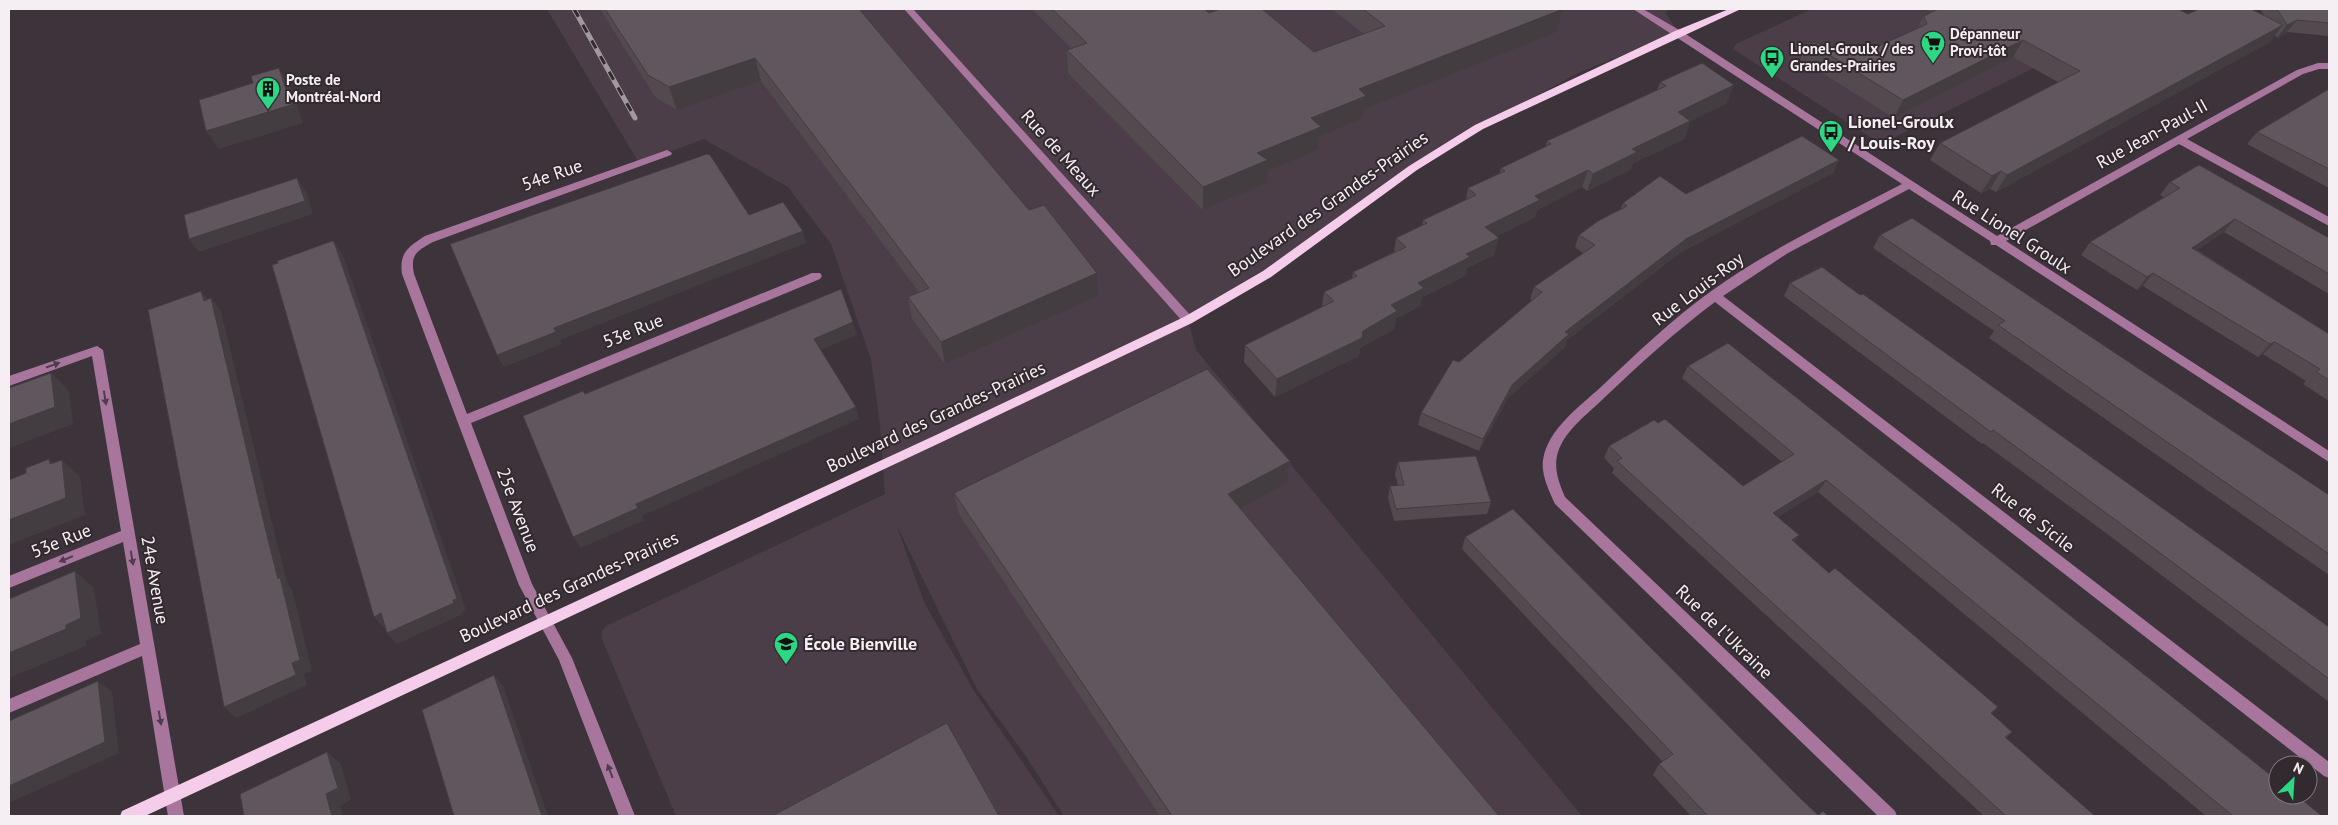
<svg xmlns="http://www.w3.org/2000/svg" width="2338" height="825" viewBox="0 0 2338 825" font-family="'PT Sans',sans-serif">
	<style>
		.built { fill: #4c3e48 }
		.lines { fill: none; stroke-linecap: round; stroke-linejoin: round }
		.minor { fill: #a8769c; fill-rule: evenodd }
		.major { fill: #f5ccea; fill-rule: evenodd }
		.rail-casing { stroke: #a0999e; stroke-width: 5 }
		.rail { stroke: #332a30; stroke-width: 3; stroke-dasharray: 9; stroke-linecap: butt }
		.wall { fill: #534a50 }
		.shaded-wall { fill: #433c41 }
		.building { fill: #60565d; stroke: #433c41 }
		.oneway { fill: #503d4b }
		.labels { text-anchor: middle; stroke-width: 4; stroke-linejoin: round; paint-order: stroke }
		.far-poi-label { font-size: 15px; font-weight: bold; fill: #f5eff3; stroke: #332a30; text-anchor: start }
		.poi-label { font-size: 18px; font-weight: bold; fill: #f5eff3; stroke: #332a30; text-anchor: start }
		.street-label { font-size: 18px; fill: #f5eff3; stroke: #332a30 }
	</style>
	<rect width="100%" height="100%" fill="#3d343b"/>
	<path class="built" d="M547 9H1672L1665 12 1678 33 1580 72 1479 127 1188 320 1196 350 1582 816H1064L1027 758 977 689 896 524 924 602 974 691 1059 816H676L602 639V631L606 626 885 494 880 424 871 359 831 244 788 187 704 139 639 163Z
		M1812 9H2153L1881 144 1733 49 1736 44Z"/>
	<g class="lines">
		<path class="minor" d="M904 9H913L1192 317 1194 320 1192 323H1184Z
			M1633 9H1643L1681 31 1997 236 2297 70 2318 63H2329V69H2319L2303 74 2187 139 2329 217V226L2179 144 2006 241 2329 451V462L1996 245H1991L1990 241 1909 189 1788 253 1723 296 2329 762V778L2324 776 1715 302C1676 331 1640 364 1605 397 1588 414 1566 429 1558 452 1553 468 1559 483 1565 497L1895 811 1897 816H1878L1555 504C1549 491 1541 475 1543 460 1548 429 1579 407 1601 387 1636 354 1671 320 1710 292 1769 249 1837 218 1902 184Z
			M667 150 672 153 671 155 433 242C417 251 410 254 414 274L467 414 812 273H820L822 276 820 279 471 423 532 584 572 658 635 816H619L559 660 519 585 402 274C399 253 408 247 425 236Z
			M97 346 103 350 184 816H168L142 656 9 713V699L140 644 123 542 9 588V576L121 531 92 356 9 386V376Z"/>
		<path class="major" d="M1729 9H1741L1483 129 1417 170 1271 277 1192 323 944 441 145 816H120L122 811 936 435 1184 317 1263 271 1409 166 1475 125 1675 31Z"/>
		<defs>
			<path id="rail" d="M574 9 635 118"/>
		</defs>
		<use href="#rail" class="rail-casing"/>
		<use href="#rail" class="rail"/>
	</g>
	<path class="wall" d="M600 9H859L1098 296 945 364 912 319 908 297 919 292 761 81 677 110 656 98Z
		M1032 9H1204L1209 13 1314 52 1364 34 1332 9H1563L1557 32 1365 109 1363 118 1319 137 1318 150 1268 171 1267 183 1203 210 1068 73 1067 50 1071 48Z
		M1926 9H2178L2188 14 2264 15 2260 9H2329V36L2287 32 2277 38 2275 35 2270 42 1996 192 1990 189 1981 193 1930 160 1940 143 2058 82 2013 57 1894 118 1800 59 1808 42 1870 50 1917 29 1924 16 1932 12Z
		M1660 82 1727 103 1690 121 1684 139 1633 163 1630 170 1587 191 1582 187 1537 210 1535 217 1497 236 1494 255 1467 268 1466 275 1422 297 1420 306 1396 318 1394 329 1360 348 1359 356 1275 397 1244 362 1245 345 1322 307 1324 292 1352 278 1353 272 1394 252 1396 238 1422 226 1423 220 1466 200 1468 188 1499 174 1501 168 1546 146 1547 141 1657 90Z
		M2329 89V188L2247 144 2257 132Z
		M1839 160 1833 173 1681 252 1567 340 1565 347 1508 398 1479 451 1418 425 1421 413 1459 362 1532 300 1530 299 1534 287 1583 253 1575 247 1579 235 1620 210 1623 203 1686 194Z
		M2170 182 2329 238V294L2224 232 2197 250 2329 334V401L2303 384 2306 381 2263 354 2258 357 2143 286 2137 290 2081 255 2090 242 2164 197 2160 195Z
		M1880 235 2329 495V575L1989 338 1994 331 1873 248Z
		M1790 283 1860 295 2329 627V702L2106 533 1983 443 1982 444 1784 296Z
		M1688 366 2322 816H2206L1818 492 1778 517 1799 535 1794 542 1829 573 1998 707 1991 714 2012 732 2006 738 2095 816H1984L1612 473 1614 468 1604 458 1609 446 1743 486 1782 462 1682 378Z
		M1290 461 1287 483 1240 509 1499 816H1160L959 514 954 493Z
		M1398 462 1491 502 1487 514 1394 521 1388 498 1390 486 1398 485 1395 474Z
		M1465 537 1818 815 1828 816H1691L1653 775 1659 764 1663 762 1462 549Z"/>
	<path class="shaded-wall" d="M1563 9 1557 32 1365 109 1363 118 1319 137 1318 150 1268 171 1267 183 1203 210V187L1311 118 1359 89Z
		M2297 20 2287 32 2277 38 2287 25Z
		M2283 25 2270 42 1996 192 2007 175Z
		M2023 40 2013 57 1894 118 1903 100Z
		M755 58 761 81 677 110 669 87Z
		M279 68 290 86 303 123 219 149 206 131Z
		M1734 85 1727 103 1681 126 1690 121 1684 139 1633 163 1630 170 1587 191 1593 174 1632 149 1678 112Z
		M1839 160 1833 173 1681 252 1567 340 1565 347 1508 398 1479 451 1483 439 1512 385 1565 332 1686 239Z
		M1588 170 1582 187 1537 210 1535 217 1481 244 1485 227 1535 196Z
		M2001 171 1990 189 1981 193 1992 176Z
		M297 178 306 191 313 214 199 252 189 239Z
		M2235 219 2224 232 2182 260 2192 248Z
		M803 231 806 243 560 340 554 328Z
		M1499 238 1494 255 1467 268 1466 275 1422 297 1420 306 1396 318 1394 329 1360 348 1359 356 1275 397 1277 379 1363 331 1391 305 1418 283 1466 254Z
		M334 242 343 255 466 610 462 612 463 614 397 644 387 633Z
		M1097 273 1098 296 945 364 941 342Z
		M2153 273 2143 286 2137 290 2147 277Z
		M201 291 212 304 204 301Z
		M211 298 221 311 276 539 288 585 292 589 312 671 304 674 307 685 236 718 224 707 292 663 278 579 265 527Z
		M853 322 857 335 818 351 814 339Z
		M556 332 562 344 504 367 497 355Z
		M2275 342 2263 354 2258 357 2270 344Z
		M51 373 69 391 73 424 9 448V424Z
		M856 407 859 419 642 516 644 520 581 548 573 537 636 504Z
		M49 459 63 472 62 460 80 477 85 515 9 545V520L50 464Z
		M1290 461 1287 483 1227 516 1228 494Z
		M1826 480 1818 492 1766 525 1773 513Z
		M1799 535 1791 547 1792 540Z
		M75 571 94 588 101 634 86 641V646L9 678V653L66 625Z
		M381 613 391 625 384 628 374 617Z
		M494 675 503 686 548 816H542Z
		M98 681 112 692 119 753 9 803V786Z
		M327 752 341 764 351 800 340 806 343 816H332L326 794Z"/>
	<path class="building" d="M605 9H859L1029 210 1044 205 1097 273 941 342 908 297 929 288 755 58 669 87 648 75Z
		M1052 9H1204L1209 13 1220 9H1262L1314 52 1385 26 1363 9H1563L1359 89 1366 96 1311 118 1321 127 1257 153 1268 160 1203 187 1067 50 1087 43Z
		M1938 9H2178L2188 14 2199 9H2251L2283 25 2007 175 2001 171 1992 176 1940 143 2080 71 2023 40 1903 100 1808 42 1870 50 1927 24 1924 16Z
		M2277 9H2329V23L2297 20 2287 25Z
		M1702 63 1734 85 1678 112 1690 121 1632 149 1637 152 1593 174 1588 170 1535 196 1540 200 1485 227 1499 238 1466 254 1470 257 1418 283 1424 288 1391 305 1397 311 1363 331 1362 338 1277 379 1245 345 1334 301 1324 292 1357 276 1353 272 1406 247 1396 238 1427 223 1423 220 1476 195 1468 188 1505 171 1501 168 1551 144 1547 141 1666 86 1660 82Z
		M279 68 291 105 206 131 199 100 253 83 251 76Z
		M2329 89V169L2257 132Z
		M1802 136 1839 160 1686 239 1565 332 1569 334 1512 385 1483 439 1421 413 1453 360 1459 362 1542 292 1534 287 1595 245 1579 235 1598 221 1627 206 1623 203 1660 176 1686 194Z
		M707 154 710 155 749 215 783 202 803 231 554 328 556 332 497 355 450 244Z
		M2199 165 2329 238V274L2235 219 2192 248 2329 334V380L2316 372 2320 369 2275 342 2270 344 2153 273 2147 277 2090 242 2180 188 2170 182Z
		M297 178 305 201 189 239 184 215Z
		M1912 218 2329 495V554L1998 325 2005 321 1880 235Z
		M332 241 334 242 457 599 453 600 454 603 387 633 381 613 374 617 272 265 278 263 277 261Z
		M1822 267 1860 295 1863 294 2329 627V679L2117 521 1993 430 1991 432 1790 283Z
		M841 289 853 322 814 339 856 407 636 504 638 508 573 537 523 416 583 391 585 394Z
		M201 291 204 301 211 298 265 527 278 579 280 577 300 660 292 663 296 675 224 707 148 310Z
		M1728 343 2278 781V795H2296L2322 816H2233L1826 480 1773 513 1799 535 1792 540 1829 573 1835 568 1998 707 1991 713 2012 732 2005 737 2095 816H2006L1617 461 1622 458 1609 446 1654 420 1658 423 1665 419 1743 486 1794 454 1688 366Z
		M1207 369 1290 461 1228 494 1499 816H1172L954 493Z
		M51 373 55 407 9 424V388Z
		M1476 456 1491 502 1396 509 1390 486 1404 485 1398 462Z
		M49 459 50 464 62 460 66 498 9 520V480L26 473V468Z
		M1513 509 1800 798 1818 815 1823 811 1828 816H1708L1659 764 1673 754 1465 537Z
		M75 571 81 618 66 625V629L9 653V599Z
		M494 675 542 816H454L422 710Z
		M98 681 105 742 9 786V721Z
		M947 723 999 816H772Z
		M327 752 338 788 326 794 332 816H244L240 794Z"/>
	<defs><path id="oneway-solid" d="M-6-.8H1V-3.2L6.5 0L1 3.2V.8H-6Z" transform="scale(1.25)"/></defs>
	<g class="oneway">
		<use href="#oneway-solid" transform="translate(53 365) rotate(-19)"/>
		<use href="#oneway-solid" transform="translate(105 398) rotate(81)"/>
		<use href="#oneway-solid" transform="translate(132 558) rotate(80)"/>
		<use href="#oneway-solid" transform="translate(66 559) rotate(158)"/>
		<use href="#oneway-solid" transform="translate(160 718) rotate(80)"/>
		<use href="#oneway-solid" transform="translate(610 771) rotate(-111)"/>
	</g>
	<defs>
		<symbol id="supermarket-pin" viewBox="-11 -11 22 30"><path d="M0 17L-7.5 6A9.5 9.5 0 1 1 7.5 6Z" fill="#2cd884" stroke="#332a30"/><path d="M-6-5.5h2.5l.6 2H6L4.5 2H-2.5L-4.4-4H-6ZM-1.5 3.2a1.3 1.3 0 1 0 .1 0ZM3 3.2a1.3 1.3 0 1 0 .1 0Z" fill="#111"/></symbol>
		<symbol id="bus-pin" viewBox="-11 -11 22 30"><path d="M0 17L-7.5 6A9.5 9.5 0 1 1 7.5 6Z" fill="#2cd884" stroke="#332a30"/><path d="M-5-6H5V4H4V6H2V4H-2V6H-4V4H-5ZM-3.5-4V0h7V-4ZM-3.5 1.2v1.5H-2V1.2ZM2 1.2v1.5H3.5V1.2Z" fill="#111"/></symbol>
		<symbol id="building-pin" viewBox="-11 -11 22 30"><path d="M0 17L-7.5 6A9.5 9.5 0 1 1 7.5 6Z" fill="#2cd884" stroke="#332a30"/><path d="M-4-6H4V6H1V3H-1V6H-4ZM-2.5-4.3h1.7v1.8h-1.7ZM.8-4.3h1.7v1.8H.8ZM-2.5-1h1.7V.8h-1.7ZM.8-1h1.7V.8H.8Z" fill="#111"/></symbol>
		<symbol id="school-pin" viewBox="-11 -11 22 30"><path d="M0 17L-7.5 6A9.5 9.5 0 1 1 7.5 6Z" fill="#2cd884" stroke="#332a30"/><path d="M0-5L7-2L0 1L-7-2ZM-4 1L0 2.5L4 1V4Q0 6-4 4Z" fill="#111"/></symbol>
	</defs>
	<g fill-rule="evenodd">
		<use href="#supermarket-pin" x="1919" y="29" width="28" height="38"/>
		<use href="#bus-pin" x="1758" y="44" width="28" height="38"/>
		<use href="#building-pin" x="254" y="75" width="28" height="38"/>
		<use href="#bus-pin" x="1817" y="118" width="28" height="38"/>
		<use href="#school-pin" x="772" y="630" width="28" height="38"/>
	</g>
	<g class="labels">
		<g class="far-poi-label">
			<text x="1950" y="39">Dépanneur<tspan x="1950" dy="17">Provi-tôt</tspan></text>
			<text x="1790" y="54">Lionel-Groulx / des<tspan x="1790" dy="17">Grandes-Prairies</tspan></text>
			<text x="286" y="85">Poste de<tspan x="286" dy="17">Montréal-Nord</tspan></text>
		</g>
		<g class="poi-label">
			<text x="1848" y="128">Lionel-Groulx<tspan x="1848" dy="21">/ Louis-Roy</tspan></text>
			<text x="804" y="650">École Bienville</text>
		</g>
		<g class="street-label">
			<text transform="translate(2152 134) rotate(-29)" y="6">Rue Jean-Paul-II</text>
			<text transform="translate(1061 153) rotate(48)" y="6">Rue de Meaux</text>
			<text transform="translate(552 175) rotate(-19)" y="6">54e Rue</text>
			<text transform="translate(1328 204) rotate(-35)" y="6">Boulevard des Grandes-Prairies</text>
			<text transform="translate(2012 232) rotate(33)" y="6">Rue Lionel Groulx</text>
			<text transform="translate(1698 289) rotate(-37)" y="6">Rue Louis-Roy</text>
			<text transform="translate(633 331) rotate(-22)" y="6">53e Rue</text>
			<text transform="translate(936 417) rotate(-25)" y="6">Boulevard des Grandes-Prairies</text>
			<text transform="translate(518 510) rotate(69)" y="6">25e Avenue</text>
			<text transform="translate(2033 518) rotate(38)" y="6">Rue de Sicile</text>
			<text transform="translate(61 541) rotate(-22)" y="6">53e Rue</text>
			<text transform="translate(155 580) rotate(80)" y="6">24e Avenue</text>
			<text transform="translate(569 587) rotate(-25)" y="6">Boulevard des Grandes-Prairies</text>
			<text transform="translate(1724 632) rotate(44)" y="6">Rue de l'Ukraine</text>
		</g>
	</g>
	<rect width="2338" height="825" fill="none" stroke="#f5eff3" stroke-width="20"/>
	<g transform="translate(2293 780) rotate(25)"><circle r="24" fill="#332a30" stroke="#81797e"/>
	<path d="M0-4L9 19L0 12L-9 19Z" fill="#2cd884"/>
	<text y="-8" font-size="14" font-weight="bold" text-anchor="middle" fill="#f5eff3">N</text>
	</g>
</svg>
